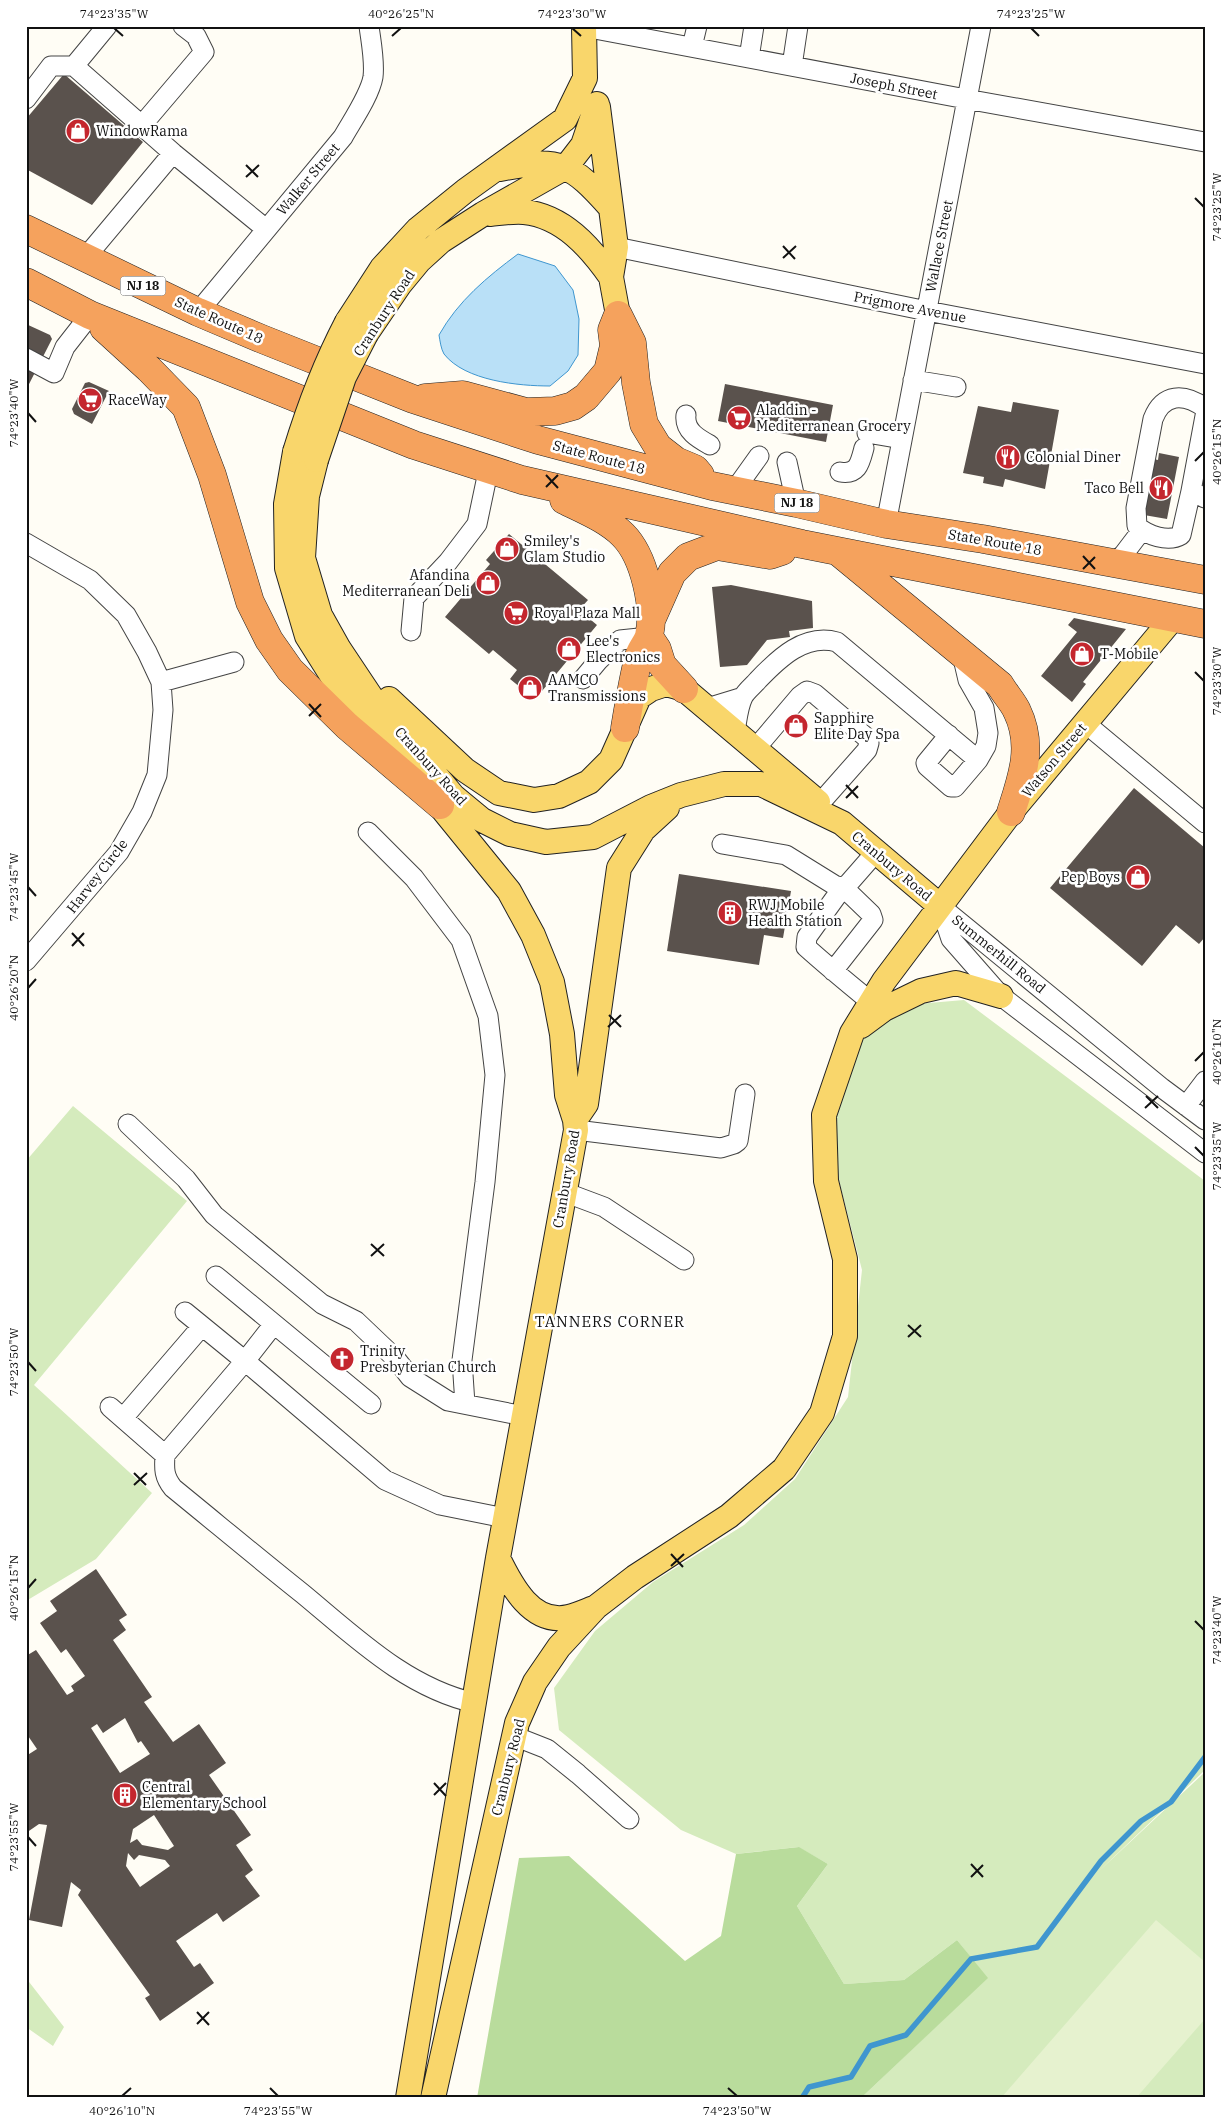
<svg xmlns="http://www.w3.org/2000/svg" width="1231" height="2124" viewBox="0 0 1231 2124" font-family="'IBM Plex Serif',serif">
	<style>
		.green { fill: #d5ebbd }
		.forest { fill: #b9dc9c }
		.pitch { fill: #e6f2cf }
		.water { fill: #b9e0f7; stroke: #3f96cf }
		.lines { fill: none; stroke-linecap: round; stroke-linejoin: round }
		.stream { stroke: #3f96cf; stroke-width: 5.5 }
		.building { fill: #5a524d; fill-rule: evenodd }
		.minor-casing { stroke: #444; stroke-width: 21 }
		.major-casing { stroke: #222; stroke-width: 26 }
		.highway-casing { stroke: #222; stroke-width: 29 }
		.minor { stroke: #fff; stroke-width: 19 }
		.major { stroke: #f9d66b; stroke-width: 24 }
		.highway { stroke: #f5a25d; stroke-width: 28 }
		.major-bridge-casing { stroke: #222; stroke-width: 26; stroke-linecap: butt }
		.major-bridge { stroke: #f9d66b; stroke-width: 24 }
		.ticks { fill: none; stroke: #111; stroke-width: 2 }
		.labels { text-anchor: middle; stroke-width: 5; stroke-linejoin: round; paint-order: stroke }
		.shield { fill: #fff; stroke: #585858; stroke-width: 1 }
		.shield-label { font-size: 12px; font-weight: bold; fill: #111 }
		.street-label { font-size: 14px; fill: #111; stroke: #fff }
		.poi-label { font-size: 14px; fill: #111; stroke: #fff; text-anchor: start }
		.neighbourhood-label { font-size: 15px; letter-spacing: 1px; fill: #111; stroke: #fff }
		.neatline { fill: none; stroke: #111; stroke-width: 2 }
		.ticks-label { font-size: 12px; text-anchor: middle; fill: #111 }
	</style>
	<rect width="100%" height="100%" fill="#fffdf5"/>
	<path class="green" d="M964 1000 1205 1181V1770L1096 1874 1205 1772V2098H861L987 1978 957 1940 904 1980 844 1984 797 1906 828 1864 798 1847 736 1854 681 1830 559 1730 554 1688 595 1631 653 1582 744 1525 795 1479 848 1397 862 1270 837 1173V1112L860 1037 917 1004Z
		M73 1106 187 1201 34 1385 152 1493 96 1559 26 1601V1161Z
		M26 1978 64 2027 53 2046 26 2027Z"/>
	<path class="forest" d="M799 1847 828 1864 797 1906 844 1984 904 1980 957 1940 988 1978 861 2098H477L519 1858 569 1856 685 1961 721 1936 736 1854Z"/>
	<path class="pitch" d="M1156 1920 1205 1962V2019L1136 2098H1001Z"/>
	<path class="water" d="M518 254 555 266 573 290 579 319 578 355 568 371 550 386C519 386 465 381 444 354 441 349 440 341 439 335 458 301 487 277 518 254Z"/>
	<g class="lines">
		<path class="stream" d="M802 2098 809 2087 851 2077 870 2046 906 2035 971 1959 1037 1947 1101 1861 1141 1821 1171 1802 1205 1757"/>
	</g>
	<path class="building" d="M64 74 143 142 92 205 26 169V119Z
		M26 324 50 335 52 339 26 390Z
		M89 382 109 391 92 424 74 414 72 409 85 383Z
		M725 384 833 405 826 442 718 421Z
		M1013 402 1059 410 1045 489 1005 479 1003 487 983 483 984 477 963 473 978 406 1011 412Z
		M1159 453 1179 457 1167 519 1144 515 1154 459 1158 460Z
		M509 534 588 600 579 610 597 625 542 691 539 688 531 696 510 679 517 670 493 650 489 654 445 617 490 564 486 560Z
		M731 585 812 601 813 628 789 631 790 637 767 640 747 665 720 667 712 587Z
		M1074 618 1126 629 1083 682 1086 684 1072 702 1041 676 1077 632 1068 625Z
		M1134 788 1205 848V937L1199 944 1176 925 1142 966 1050 888Z
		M679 874 791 891 783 938 764 935 759 965 667 951Z
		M96 1569 127 1615 119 1620 126 1630 113 1640 152 1697 144 1702 173 1742 199 1724 226 1763 209 1775 251 1835 236 1845 253 1870 245 1876 260 1896 223 1922 217 1913 176 1941 194 1967 200 1963 214 1983 160 2021 145 1998 150 1995 78 1895 81 1890 71 1882 62 1927 29 1920 47 1825 39 1824 26 1833V1756L37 1749 26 1733V1656L36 1650 67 1695 74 1691 71 1686 85 1676 66 1649 61 1653 40 1623 57 1611 50 1601ZM125 1718 138 1743 141 1741 150 1754 120 1773 91 1728 97 1724 103 1733ZM154 1815 174 1846 168 1850 142 1845 137 1839 130 1843 133 1829ZM128 1853 134 1860 139 1855 165 1860 170 1866 140 1887 126 1866Z"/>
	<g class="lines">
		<defs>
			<path id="minor" d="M584 27 966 99 1205 142
				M692 47 697 26
				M749 58 754 26
				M74 66 107 26
				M792 66 798 26
				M26 99 51 66H74L173 153 85 258
				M142 125 204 52 196 36 183 26
				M173 153 266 229
				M616 247 927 311 1205 364
				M198 312 343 137C352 121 370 95 373 77 375 61 371 42 369 26
				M26 358 54 373 65 347 90 315
				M913 380 956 387
				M686 415C684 431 699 439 710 445
				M1205 416 1191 491 1205 498
				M867 433 902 439
				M787 462 796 503
				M840 472C858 475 860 463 864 448
				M734 491 759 456
				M1191 491 1181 535C1168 543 1147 535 1137 526L1136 508 1153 419C1163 393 1184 393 1205 408
				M886 524 981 26
				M26 543 90 580 126 615 147 652 161 682 163 710 157 775 142 812 119 852 26 961
				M1111 564 1123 555 1142 530
				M411 631 414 598 448 562 477 524 489 467
				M583 679 598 661 620 640 649 637
				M161 682 234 662
				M707 708 743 697
				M1085 723 1205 823
				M735 731C737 721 738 707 743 697 746 691 754 685 758 680 779 658 805 633 837 642L978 760
				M949 735 926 763 927 766 951 787H955L978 760 986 746 988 733 984 708 968 680 962 654
				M755 749 800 696 807 691 815 694 867 738 869 743 867 750 814 810
				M368 832 414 878 461 940 488 1016 495 1075 485 1182 462 1360 465 1404
				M722 844 786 855 836 886 843 887 848 884 876 852
				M940 906 951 939 1001 996 1205 1153
				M940 906 1162 1088 1205 1120
				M833 971 873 920 871 914 843 887 807 937 806 947C827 966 849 984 871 1002
				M1186 1106 1205 1081
				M128 1124 186 1179 214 1215 322 1304 356 1321 396 1359 410 1377 448 1401 524 1416
				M576 1130 721 1148 734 1144 738 1141 745 1094
				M564 1192 604 1207 684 1260
				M216 1276 371 1404
				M274 1324 245 1361 385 1480 440 1505 505 1518
				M110 1407 165 1455 245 1361 185 1312
				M123 1418 202 1326
				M165 1455C164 1469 164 1477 173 1488 216 1523 259 1559 303 1594 355 1637 407 1688 475 1703
				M514 1736 547 1749 578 1774 629 1819"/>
			<path id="major" d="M598 107 616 247 611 277 618 315
				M500 169C560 157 571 163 611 208
				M490 214C501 213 513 211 524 212 563 216 590 247 611 277
				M347 322 382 268 418 229 465 191 565 119 585 78 584 27
				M366 334 400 284 419 261 441 241 483 214 566 167 583 145 597 104
				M295 452 286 504 287 568 307 636 341 690 404 763
				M316 460 307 496 303 558 320 615 339 649 371 697 453 796 482 820 510 834 546 842 593 837 651 807 681 795 724 784H761L842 823 940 906
				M389 699 465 770 499 793 534 800 559 796 589 782 611 760 639 697 651 689 666 684 684 689 818 802
				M861 1026 884 1009 921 991 956 983 1001 996
				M575 1120 586 1104 619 868 643 830 667 808
				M498 1558C511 1585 532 1626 569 1617 577 1615 586 1611 594 1608
				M408 2098 498 1558 576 1130 575 1120 567 1095 562 1034 552 982 533 935 509 891 427 790
				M433 2098 517 1723 535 1682 559 1647 596 1607 635 1577 729 1516 784 1469 822 1413 845 1336V1259L826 1181 824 1115 852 1033 884 981 1011 812 1173 618"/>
			<path id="highway" d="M26 229 198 312 262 339 413 399 538 440 712 486 796 503 886 524 983 539 1205 580
				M26 282 90 315 414 445 522 480 802 544 1205 624
				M618 315 632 343 636 383 644 424 658 447 676 461 695 469 700 475
				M104 328 149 369 186 407 212 475 250 602 269 640 290 670 347 726 440 805
				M425 398 463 395 526 412 555 411 573 406 586 397 608 371 614 346 612 330 618 315
				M564 500C584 510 607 519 623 535 644 556 656 607 649 636 647 643 641 649 639 656 633 679 629 704 625 728
				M841 554 1000 685C1005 694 1013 702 1017 711 1034 746 1022 778 1011 812
				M652 618 672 573 688 557 717 546 770 555 782 551
				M649 637 657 649 662 665 684 689"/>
		</defs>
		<use href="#minor" class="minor-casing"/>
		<use href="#major" class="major-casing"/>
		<use href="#highway" class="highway-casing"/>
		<use href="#minor" class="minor"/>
		<use href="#major" class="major"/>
		<use href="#highway" class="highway"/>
		<defs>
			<path id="major-bridge" d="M295 452C309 406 325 364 347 322
				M316 460 344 377 366 334"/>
		</defs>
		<use href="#major-bridge" class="major-bridge-casing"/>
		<use href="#major-bridge" class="major-bridge"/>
	</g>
	<path class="ticks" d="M114 28 123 36M572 28 581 36M1031 28 1039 36M392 36 401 28M246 165 258 177M246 177 259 165M1195 198 1204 207M783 246 795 259M783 258 796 246M28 413 36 422M1195 461 1204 452M546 475 558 488M546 487 558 475M1083 556 1095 569M1083 569 1095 557M1195 672 1204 681M309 704 321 717M309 716 321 704M846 785 858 798M846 798 858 786M28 887 36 896M72 933 84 946M72 946 84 933M28 988 36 979M609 1015 621 1027M608 1027 621 1015M1195 1061 1204 1052M1146 1096 1158 1108M1145 1108 1158 1096M1195 1147 1204 1156M371 1244 384 1256M371 1256 384 1244M908 1325 921 1337M908 1337 921 1325M28 1362 36 1371M134 1473 146 1485M134 1485 147 1473M671 1554 683 1567M671 1566 684 1554M28 1588 36 1579M1195 1621 1204 1630M434 1783 446 1796M434 1795 446 1783M28 1837 36 1846M971 1864 983 1877M971 1877 983 1865M197 2012 209 2025M197 2024 209 2012M270 2088 278 2096M728 2088 737 2096M122 2096 131 2088"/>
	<defs>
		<symbol id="shop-disc" viewBox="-11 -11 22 22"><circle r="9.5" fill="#c4262e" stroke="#fff"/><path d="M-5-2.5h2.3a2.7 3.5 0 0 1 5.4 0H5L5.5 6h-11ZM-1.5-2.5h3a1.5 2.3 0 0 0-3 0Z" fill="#fff"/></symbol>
		<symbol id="supermarket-disc" viewBox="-11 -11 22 22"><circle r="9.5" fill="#c4262e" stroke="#fff"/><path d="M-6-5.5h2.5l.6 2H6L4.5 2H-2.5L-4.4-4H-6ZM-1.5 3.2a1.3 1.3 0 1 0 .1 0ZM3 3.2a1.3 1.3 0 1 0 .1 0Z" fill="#fff"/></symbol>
		<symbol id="restaurant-disc" viewBox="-11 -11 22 22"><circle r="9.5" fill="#c4262e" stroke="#fff"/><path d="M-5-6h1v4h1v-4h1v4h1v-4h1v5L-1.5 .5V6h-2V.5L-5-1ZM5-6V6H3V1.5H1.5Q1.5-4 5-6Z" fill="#fff"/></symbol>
		<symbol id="building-disc" viewBox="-11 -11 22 22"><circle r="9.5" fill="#c4262e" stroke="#fff"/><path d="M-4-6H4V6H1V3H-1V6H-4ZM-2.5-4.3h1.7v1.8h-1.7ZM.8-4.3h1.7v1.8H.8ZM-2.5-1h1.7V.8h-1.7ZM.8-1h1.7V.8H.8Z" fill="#fff"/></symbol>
		<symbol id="church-disc" viewBox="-11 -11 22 22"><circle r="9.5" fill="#c4262e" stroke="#fff"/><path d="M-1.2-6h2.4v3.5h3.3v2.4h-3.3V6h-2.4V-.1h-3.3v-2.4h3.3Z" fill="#fff"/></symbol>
	</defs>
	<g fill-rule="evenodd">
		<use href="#shop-disc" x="64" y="117" width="28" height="28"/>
		<use href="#supermarket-disc" x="76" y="386" width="28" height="28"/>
		<use href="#supermarket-disc" x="725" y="404" width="28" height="28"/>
		<use href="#restaurant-disc" x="994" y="443" width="28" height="28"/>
		<use href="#restaurant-disc" x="1147" y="474" width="28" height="28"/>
		<use href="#shop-disc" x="493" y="535" width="28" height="28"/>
		<use href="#shop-disc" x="474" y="569" width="28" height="28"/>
		<use href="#supermarket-disc" x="502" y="599" width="28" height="28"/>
		<use href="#shop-disc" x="555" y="635" width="28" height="28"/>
		<use href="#shop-disc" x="1068" y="640" width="28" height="28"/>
		<use href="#shop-disc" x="516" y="674" width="28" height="28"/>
		<use href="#shop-disc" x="782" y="712" width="28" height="28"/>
		<use href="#shop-disc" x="1124" y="863" width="28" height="28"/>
		<use href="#building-disc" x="716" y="899" width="28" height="28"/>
		<use href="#church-disc" x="328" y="1345" width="28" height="28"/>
		<use href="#building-disc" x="111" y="1781" width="28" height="28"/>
	</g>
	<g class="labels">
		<g class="shield">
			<rect x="120.5" y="276.5" width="45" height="19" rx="4"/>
			<rect x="774.5" y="493.5" width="45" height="19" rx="4"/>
		</g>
		<g class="shield-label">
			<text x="143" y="290">NJ 18</text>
			<text x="797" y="507">NJ 18</text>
		</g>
		<g class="street-label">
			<text transform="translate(894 86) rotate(11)" y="5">Joseph Street</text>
			<text transform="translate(308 179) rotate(-50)" y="5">Walker Street</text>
			<text transform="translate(939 246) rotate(-79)" y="5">Wallace Street</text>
			<text transform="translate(910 307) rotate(11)" y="5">Prigmore Avenue</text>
			<text transform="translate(384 313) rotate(-57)" y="5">Cranbury Road</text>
			<text transform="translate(219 320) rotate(24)" y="5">State Route 18</text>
			<text transform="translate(599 457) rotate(15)" y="5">State Route 18</text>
			<text transform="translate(995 542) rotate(10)" y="5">State Route 18</text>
			<text transform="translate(1054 760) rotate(-50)" y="5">Watson Street</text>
			<text transform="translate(431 766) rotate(48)" y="5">Cranbury Road</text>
			<text transform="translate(892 866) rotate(40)" y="5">Cranbury Road</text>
			<text transform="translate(97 876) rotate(-52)" y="5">Harvey Circle</text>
			<text transform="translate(999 954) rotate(39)" y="5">Summerhill Road</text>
			<text transform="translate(566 1179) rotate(-80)" y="5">Cranbury Road</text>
			<text transform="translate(508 1767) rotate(-76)" y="5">Cranbury Road</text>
		</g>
		<g class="poi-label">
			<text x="96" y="136">WindowRama</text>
			<text x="108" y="405">RaceWay</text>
			<text x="756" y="415">Aladdin -<tspan x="756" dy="16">Mediterranean Grocery</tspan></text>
			<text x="1026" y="462">Colonial Diner</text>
			<text x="1144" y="493" text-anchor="end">Taco Bell</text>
			<text x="524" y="546">Smiley's<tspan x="524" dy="16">Glam Studio</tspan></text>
			<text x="470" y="580" text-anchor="end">Afandina<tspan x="470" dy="16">Mediterranean Deli</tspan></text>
			<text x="534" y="618">Royal Plaza Mall</text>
			<text x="586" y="646">Lee's<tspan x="586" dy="16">Electronics</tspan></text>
			<text x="1100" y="659">T-Mobile</text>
			<text x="548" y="685">AAMCO<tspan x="548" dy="16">Transmissions</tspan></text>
			<text x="814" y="723">Sapphire<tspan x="814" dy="16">Elite Day Spa</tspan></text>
			<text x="1120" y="882" text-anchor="end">Pep Boys</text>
			<text x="748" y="910">RWJ Mobile<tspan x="748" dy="16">Health Station</tspan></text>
			<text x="360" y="1356">Trinity<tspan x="360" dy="16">Presbyterian Church</tspan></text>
			<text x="142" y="1792">Central<tspan x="142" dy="16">Elementary School</tspan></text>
		</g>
		<g class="neighbourhood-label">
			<text x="610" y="1327">TANNERS CORNER</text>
		</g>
	</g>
	<rect width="1231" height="2124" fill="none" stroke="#ffffff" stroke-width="55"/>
	<rect x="28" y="28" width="1176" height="2068" class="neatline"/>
	<g class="ticks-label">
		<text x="114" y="18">74°23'35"W</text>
		<text x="401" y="18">40°26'25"N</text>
		<text x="572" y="18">74°23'30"W</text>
		<text x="1031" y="18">74°23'25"W</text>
		<text transform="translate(1217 207) rotate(-90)" y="4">74°23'25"W</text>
		<text transform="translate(14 413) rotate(-90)" y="4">74°23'40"W</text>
		<text transform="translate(1217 452) rotate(-90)" y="4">40°26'15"N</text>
		<text transform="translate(1217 681) rotate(-90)" y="4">74°23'30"W</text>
		<text transform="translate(14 887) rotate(-90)" y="4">74°23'45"W</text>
		<text transform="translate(14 988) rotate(-90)" y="4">40°26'20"N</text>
		<text transform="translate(1217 1052) rotate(-90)" y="4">40°26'10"N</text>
		<text transform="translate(1217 1156) rotate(-90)" y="4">74°23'35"W</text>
		<text transform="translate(14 1362) rotate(-90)" y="4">74°23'50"W</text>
		<text transform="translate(14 1588) rotate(-90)" y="4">40°26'15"N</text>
		<text transform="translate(1217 1630) rotate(-90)" y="4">74°23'40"W</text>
		<text transform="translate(14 1837) rotate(-90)" y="4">74°23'55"W</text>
		<text x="122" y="2115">40°26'10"N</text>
		<text x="278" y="2115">74°23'55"W</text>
		<text x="737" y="2115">74°23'50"W</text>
	</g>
</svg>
